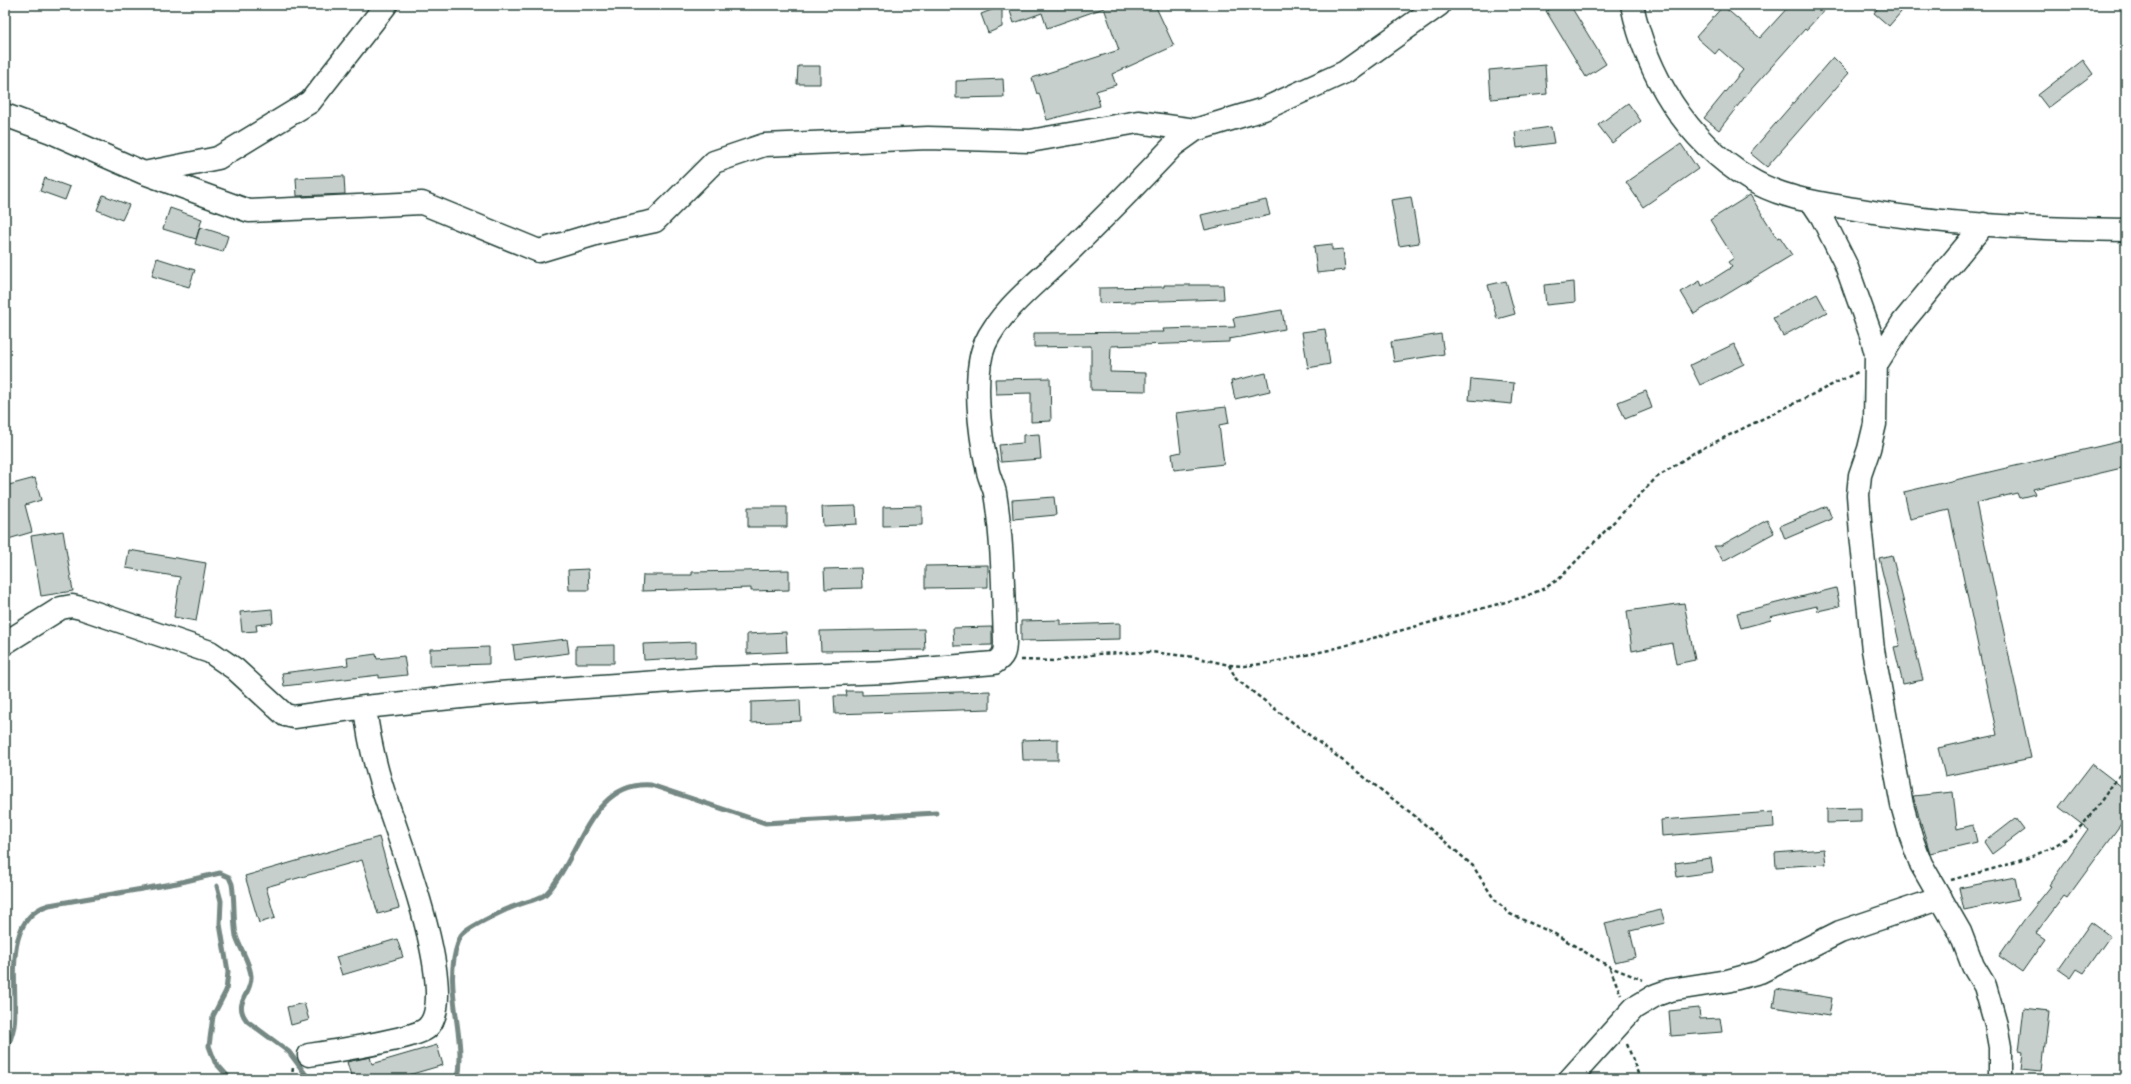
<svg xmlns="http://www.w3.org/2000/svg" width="2131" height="1084" viewBox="0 0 2131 1084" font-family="'Gochi Hand',sans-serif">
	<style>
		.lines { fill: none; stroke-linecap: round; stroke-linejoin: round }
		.stream { stroke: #758883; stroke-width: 5 }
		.building { fill: #c7cfcc; stroke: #1f3d34 }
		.minor-casing { stroke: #1f3d34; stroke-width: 25 }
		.path { stroke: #1f3d34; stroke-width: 2.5; stroke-dasharray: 4 3; stroke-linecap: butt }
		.minor { stroke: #fff; stroke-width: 22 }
	</style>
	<rect width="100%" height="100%" fill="#fff"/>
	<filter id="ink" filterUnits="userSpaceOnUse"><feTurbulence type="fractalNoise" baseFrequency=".025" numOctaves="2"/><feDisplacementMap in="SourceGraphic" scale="8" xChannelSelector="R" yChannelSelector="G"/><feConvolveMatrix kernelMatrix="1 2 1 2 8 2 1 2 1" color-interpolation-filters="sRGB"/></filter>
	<g filter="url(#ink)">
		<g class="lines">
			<path class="stream" d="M217 886 221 901 220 924 228 972 226 991 213 1016 209 1046 215 1062 230 1079
				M5 1052C9 1044 12 1036 14 1026 19 990 0 919 49 905L177 883 220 873 229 877 232 884C235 901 233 918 236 936 240 949 250 962 251 976 252 995 232 1002 247 1021L289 1052 309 1079
				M458 1079C467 1035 442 987 458 943 459 940 461 935 464 933 471 926 508 908 518 905 526 902 535 900 543 896 551 891 557 879 562 872 584 836 600 781 651 785L765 823 936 813"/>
		</g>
		<path class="building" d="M1008 5H1155L1174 46 1112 74 1116 85 1096 91 1100 106 1047 120 1039 93 1037 94 1032 78 1119 50 1104 8 1047 28 1042 13 1014 23Z
			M1557 5H1570L1606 64 1586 77 1546 11Z
			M1790 5H1829L1806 30 1805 29 1747 94 1719 130 1704 118 1743 70 1719 49 1715 54 1696 37 1723 6 1760 38Z
			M1880 5H1907L1889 26 1874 13Z
			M1002 6V27L988 33 981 14Z
			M1833 57 1849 73 1767 167 1750 153Z
			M2083 60 2093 74 2048 108 2038 95Z
			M1545 65 1547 94 1491 99 1489 70Z
			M798 66H820V84H797Z
			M1003 79 1004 97 956 98V81Z
			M1628 103 1641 121 1612 143 1598 125Z
			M1551 127 1554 143 1517 148 1515 132Z
			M1681 144 1698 169 1643 207 1626 182Z
			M344 176 345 194 297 196 296 178Z
			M45 178 70 187 65 200 40 191Z
			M103 195 129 205 122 220 97 210Z
			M1750 195 1777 238 1780 237 1792 255 1694 314 1681 292 1700 281 1702 286 1732 267 1728 262 1734 258 1710 220Z
			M1411 197 1419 243 1399 246 1391 200Z
			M1266 200 1270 215 1205 230 1201 215Z
			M170 208 202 219 196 239 163 229Z
			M200 227 228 236 223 252 195 244Z
			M1332 244V250L1343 249 1345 270 1317 273 1314 246Z
			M157 258 195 270 189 287 152 276Z
			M1506 281 1515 314 1497 319 1488 285Z
			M1574 282 1575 302 1546 305 1544 285Z
			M1164 285H1223L1224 299 1099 303V288L1164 287Z
			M1817 294 1827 312 1783 336 1773 318Z
			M1282 310 1285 329 1229 339V342L1111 346 1110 372 1146 373V391L1091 390V346L1034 347V333L1164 332 1163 329 1235 327 1233 318Z
			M1325 329 1330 364 1308 368 1302 332Z
			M1441 334 1444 354 1394 362 1391 342Z
			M1734 344 1744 364 1700 385 1690 365Z
			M1266 373 1270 391 1235 399 1231 381Z
			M1050 378 1051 421 1031 422V393L996 394 995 379Z
			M1471 379 1514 383 1512 404 1469 400Z
			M1646 391 1652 408 1625 419 1618 402Z
			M1226 407 1229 423 1219 425 1224 464 1174 470 1172 454 1181 452 1176 413Z
			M1039 434 1041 459 1001 462 999 445 1023 443V435Z
			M2126 440V467L2033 489 2035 494 2019 498 2017 493 1976 503 2031 758 1945 776 1938 748 1997 735 1949 510 1910 519 1904 492Z
			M35 478 41 500 25 505 32 532 5 540V486Z
			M1054 497 1056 515 1013 519 1012 500Z
			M856 506 857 524 823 526 822 507Z
			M922 506V525L883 526V507Z
			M1827 506 1832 519 1785 539 1780 526Z
			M748 507H787V527H748Z
			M1767 520 1774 533 1723 561 1714 546H1720Z
			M63 531 73 591 41 596 31 536Z
			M129 550 206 563 196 621 174 617 180 577 126 568Z
			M1892 555 1923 680 1903 684 1894 647 1900 646 1879 558Z
			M988 565V587L925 588V566Z
			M861 568 862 588 825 589 824 569Z
			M588 569 589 590H569L568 570Z
			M789 570V590L751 591V588L642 591 643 575H692V572Z
			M1836 588 1840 606 1818 611 1817 606 1770 617 1771 620 1741 628 1737 613Z
			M1684 603 1695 660 1676 664 1672 643 1632 651 1627 611Z
			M272 609 273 623 256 625 257 631 242 632 240 612Z
			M1061 620V625L1120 623V639L1021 641V621Z
			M992 627V645L954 646 953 628Z
			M924 629 925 650 821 651 820 631Z
			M786 632 787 652 747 654V634Z
			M567 639 569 653 515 660 513 645Z
			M696 642V657L644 660 643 644Z
			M614 645V663H576V646Z
			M489 647V664L430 666V649Z
			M376 654 377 659 404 656 407 675 379 678V675L284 686 282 673 348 665 347 658Z
			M846 691H862V695L990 691V709L835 714 834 696H847Z
			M800 700 801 721 751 723V702Z
			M1058 739V760H1023L1022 740Z
			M2092 764 2126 790V817L2067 898 2064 896 2036 933 2045 939 2022 972 1999 956 2024 920 2051 886 2049 885 2088 829 2059 807Z
			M1953 792 1957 829 1973 825 1977 842 1930 853 1913 796Z
			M1861 808V822L1827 823V809Z
			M1773 812 1774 827 1662 836 1661 820Z
			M2015 818 2024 830 1992 854 1984 842Z
			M379 837 399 908 378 914 362 860 266 887 275 918 259 923 245 876Z
			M1824 849 1826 864 1776 867 1775 853Z
			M1711 858 1713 872 1677 877 1675 863Z
			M2015 877 2019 899 1964 910 1959 888Z
			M1661 910 1665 923 1630 931 1636 957 1615 962 1605 923Z
			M2091 922 2110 936 2084 973 2077 969 2071 978 2058 969Z
			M397 939 403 957 342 975 336 957Z
			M1776 989 1832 998 1829 1016 1773 1007Z
			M304 1003 309 1020 291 1025 287 1007Z
			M1699 1008 1700 1019 1720 1018 1722 1032 1671 1036 1669 1011Z
			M2024 1008 2049 1011 2042 1071 2021 1069 2023 1052 2019 1051Z
			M437 1045 443 1065 395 1079H352L347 1062 370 1057 372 1064Z"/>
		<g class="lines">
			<defs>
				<path id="minor" d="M1632 5C1647 75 1686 140 1748 178 1780 198 1819 203 1855 209 1945 225 2035 229 2126 230
					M5 115 51 132 144 173 218 158 310 102 386 5
					M144 173 249 211 422 203 539 251 599 233 655 221 714 162 764 145 928 138 1030 141 1138 122 1195 130 1264 109 1345 72 1439 5
					M1812 202 1822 217 1846 265 1871 335 1876 354 1875 424 1869 449 1860 475 1858 495 1861 534 1873 650 1902 805 1911 837 1921 864 1960 932 1973 966 1985 986 1996 1025 2000 1047V1079
					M1877 363 1903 322 1984 224
					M5 643 61 608 72 606 81 608 210 652 235 669 285 715 294 717 365 707 499 693 716 678 889 672 994 663C1004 657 1005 652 1005 641 1003 592 1003 542 995 493 993 484 988 476 987 467 980 435 972 374 985 344 997 316 1030 288 1053 267 1094 228 1135 186 1174 145L1195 130
					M309 1055C329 1052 415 1039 427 1028 462 997 395 829 382 787 374 761 368 734 365 707
					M1570 1079 1634 1008 1656 995 1670 990 1727 981 1760 972 1840 932 1941 898"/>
			</defs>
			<use href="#minor" class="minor-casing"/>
			<path class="path" d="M1021 660 1057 661 1097 654 1151 652 1194 657 1229 665 1244 666 1269 663 1329 650 1524 597 1545 588 1559 579 1656 478 1695 452 1858 372
				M1229 665 1236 679 1415 816 1456 851 1473 866 1494 899 1510 914 1555 934 1610 967 1643 980
				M1951 880C1996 867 2050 859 2084 823 2099 806 2111 785 2126 767
				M1610 968 1621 995
				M1627 1044 1640 1079
				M292 1079 293 1066"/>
			<use href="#minor" class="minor"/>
		</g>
	</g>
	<rect width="2131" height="1084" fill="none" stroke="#fff" stroke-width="20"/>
	<rect x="10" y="10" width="2111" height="1064" fill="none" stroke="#1f3d34" stroke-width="1.5" filter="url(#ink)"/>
</svg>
